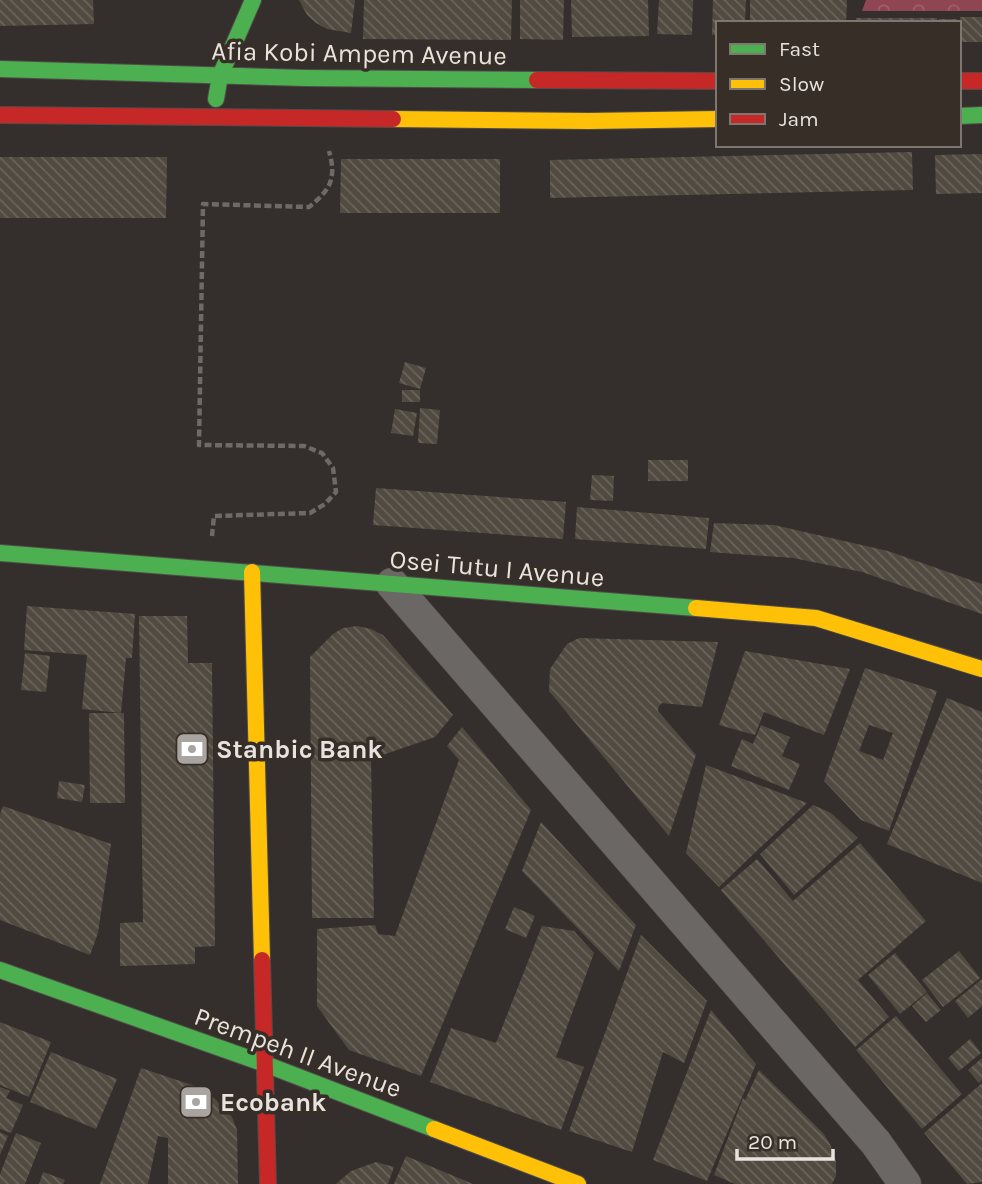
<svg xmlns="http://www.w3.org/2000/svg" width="982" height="1184" viewBox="0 0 982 1184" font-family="Karla,sans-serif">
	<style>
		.forest { fill: url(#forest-crowns) }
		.building { fill: url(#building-back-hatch); fill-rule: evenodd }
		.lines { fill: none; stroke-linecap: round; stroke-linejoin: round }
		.street-casing { stroke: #514c49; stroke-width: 33 }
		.fast-casing { stroke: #514c49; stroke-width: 18 }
		.slow-casing { stroke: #514c49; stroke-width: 18 }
		.jam-casing { stroke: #514c49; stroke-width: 18 }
		.path { stroke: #6d6a68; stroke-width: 4.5; stroke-dasharray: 7 3.5; stroke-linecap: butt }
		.street { stroke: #6a6765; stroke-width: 32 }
		.fast { stroke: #4caf50; stroke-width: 16 }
		.slow { stroke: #ffc107; stroke-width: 16 }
		.jam { stroke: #c62828; stroke-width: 16 }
		.labels { text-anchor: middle; stroke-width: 7; stroke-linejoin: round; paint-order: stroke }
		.street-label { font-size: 26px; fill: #e8e3df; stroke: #372e28 }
		.poi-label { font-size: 26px; font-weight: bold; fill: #e8e3df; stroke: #372e28; text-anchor: start }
	</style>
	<defs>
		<pattern id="forest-crowns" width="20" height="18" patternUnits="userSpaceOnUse" patternTransform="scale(1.75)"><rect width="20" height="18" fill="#904552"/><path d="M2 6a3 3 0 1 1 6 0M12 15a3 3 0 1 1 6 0" fill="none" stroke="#a0606a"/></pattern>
		<pattern id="building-back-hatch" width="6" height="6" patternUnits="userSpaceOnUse" patternTransform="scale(1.75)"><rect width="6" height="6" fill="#514a41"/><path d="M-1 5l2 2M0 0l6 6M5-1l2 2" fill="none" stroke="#6a645c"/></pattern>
	</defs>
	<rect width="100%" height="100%" fill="#342f2c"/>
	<path class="forest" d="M866 0H982V11H862Z"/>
	<path class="building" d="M0 0H93L94 24 0 26Z
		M299 0H355L351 33 327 29 316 23 307 15Z
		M364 0H512L511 40 363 39Z
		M520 0H564L563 40 520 39Z
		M571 0H648L649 36 572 37Z
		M659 0H693L692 35 657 34Z
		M713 0H746L745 23H718V35H712Z
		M750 0H847L846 23H750Z
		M960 17H982V42H960Z
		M856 18H937V23H856Z
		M938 19H957V23H939Z
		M912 152 913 190 550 198V160Z
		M982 154V193L936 194 935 155Z
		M0 157H167L166 218H0Z
		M341 159H500V213H340Z
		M405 362 426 368 420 389 399 383Z
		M402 390H420V402H402Z
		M420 408 440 410 437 444 418 443Z
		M395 409 417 413 413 436 391 433Z
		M648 460H688V481H648Z
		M592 475 614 476 613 501 590 500Z
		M376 488 566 502 563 539 373 525Z
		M577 507 709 518 706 549 575 539Z
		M714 523 774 525 888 551 982 584V614L862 572 793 558 710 552Z
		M27 606 135 614 132 658H126L121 713 82 709 87 655 24 650Z
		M139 616H187L188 663H212L215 946 195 947V964L120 966V923L143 922Z
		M357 626 371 629 383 635 453 715 435 737 371 759 374 918H312L310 657 333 634 343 628Z
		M579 638 718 642 702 707 662 703 659 706 658 711 696 755 669 836 549 691 550 669 567 644Z
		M745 651 850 669 824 735 764 712 755 735 719 725Z
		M25 653 50 656 46 692 21 690Z
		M865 668 937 691 889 831 861 820 824 781ZM869 725 893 733 883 760 859 751Z
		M947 698 982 712V883L887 844Z
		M89 713H124L125 803H90Z
		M761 725 790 737 782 756 800 764 789 790 731 766 742 739 753 744Z
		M462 727 531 810 421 1076 349 1050 317 1006V929L375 925 378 934 395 936 459 760 447 746Z
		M706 765 807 803 719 887 686 853Z
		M59 781 85 785 82 802 57 798Z
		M813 805 831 813 858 838 794 895 760 854Z
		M3 806 111 844 98 933 90 955 0 920V814Z
		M541 822 636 925 619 971 522 871Z
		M860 843 926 921 858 980 889 1017 855 1047 721 890 757 859 793 901Z
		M514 907 535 916 526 938 505 929Z
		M542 926 574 931 594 953 556 1057 584 1067 561 1130 430 1082 451 1028 496 1043Z
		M641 935 707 1001 684 1063 663 1052 632 1152 569 1131Z
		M959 951 980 978 943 1007 922 980Z
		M895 953 927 992 900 1014 868 975Z
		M982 979V1006L968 1018 955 1001Z
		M927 993 941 1010 926 1022 912 1006Z
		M711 1010 756 1064 707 1181 653 1160Z
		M896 1016 962 1094 922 1129 856 1050Z
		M0 1022 51 1042 29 1097 0 1085Z
		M970 1039 981 1053 959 1071 948 1058Z
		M51 1052 117 1079 96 1129 30 1102Z
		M982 1058V1080L979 1083 968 1070Z
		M141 1068 201 1088 215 1099 232 1117 237 1130 238 1184H168V1138L158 1136 148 1184H100Z
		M759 1070 823 1133 830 1144 836 1161V1176L832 1184H735L714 1175 743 1098 745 1100Z
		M982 1083V1182L967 1184 924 1133Z
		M0 1087 10 1091 6 1098 23 1105 11 1133 0 1129Z
		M0 1132 8 1136 0 1155Z
		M16 1133 41 1143 25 1184H0V1174Z
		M406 1156 473 1184H394Z
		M376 1162 394 1167 388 1184H336L351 1171Z
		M43 1172 65 1180 63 1184H39Z"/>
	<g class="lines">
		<defs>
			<path id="street" d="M392 584 876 1143 905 1184"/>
			<path id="fast" d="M0 69 305 78 537 80
				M216 99 220 76 253 0
				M959 116 982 115
				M0 553 696 608
				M0 970 265 1064 434 1129"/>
			<path id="slow" d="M393 119 589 121 718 119
				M252 572 262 960
				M696 608 816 618 982 669
				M434 1129 578 1184"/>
			<path id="jam" d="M537 80 718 81
				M959 81H982
				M0 115 393 119
				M262 960 268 1184"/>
		</defs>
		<use href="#street" class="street-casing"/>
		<use href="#fast" class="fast-casing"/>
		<use href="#slow" class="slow-casing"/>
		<use href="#jam" class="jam-casing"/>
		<path class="path" d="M212 536 214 516 310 513 325 504 336 492 333 468 322 453 304 446 199 445 203 204 309 207C330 190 337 179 329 151"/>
		<use href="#street" class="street"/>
		<use href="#fast" class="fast"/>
		<use href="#slow" class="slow"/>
		<use href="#jam" class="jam"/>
	</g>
	<defs>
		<symbol id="bank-square" viewBox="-11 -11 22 22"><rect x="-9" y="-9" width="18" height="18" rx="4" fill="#a9a4a0" stroke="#372e28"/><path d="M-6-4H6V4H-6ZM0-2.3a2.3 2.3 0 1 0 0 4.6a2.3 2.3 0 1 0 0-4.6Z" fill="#fff"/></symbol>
	</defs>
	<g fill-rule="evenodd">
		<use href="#bank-square" x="173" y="730" width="38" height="38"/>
		<use href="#bank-square" x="177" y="1083" width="38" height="38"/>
	</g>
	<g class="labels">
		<g class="street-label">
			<text transform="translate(359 53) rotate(1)" y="9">Afia Kobi Ampem Avenue</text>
			<text transform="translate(497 568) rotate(5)" y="9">Osei Tutu I Avenue</text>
			<text transform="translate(298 1052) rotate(20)" y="9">Prempeh II Avenue</text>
		</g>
		<g class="poi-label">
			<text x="216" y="758">Stanbic Bank</text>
			<text x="220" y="1111">Ecobank</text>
		</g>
	</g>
	<rect x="716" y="21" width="245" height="126" fill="#372e28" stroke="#7e7671" stroke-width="2"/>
	<rect x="730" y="44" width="35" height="10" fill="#4caf50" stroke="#7e7671" stroke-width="2"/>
	<text x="779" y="56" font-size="21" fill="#e8e3df">Fast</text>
	<rect x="730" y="79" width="35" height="10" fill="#ffc107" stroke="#7e7671" stroke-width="2"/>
	<text x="779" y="91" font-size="21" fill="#e8e3df">Slow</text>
	<rect x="730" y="114" width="35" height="10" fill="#c62828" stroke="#7e7671" stroke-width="2"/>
	<text x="779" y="126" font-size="21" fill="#e8e3df">Jam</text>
	<path d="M737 1149v10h96v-10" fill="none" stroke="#e8e3df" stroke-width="3.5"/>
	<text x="748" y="1149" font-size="21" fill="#e8e3df" stroke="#372e28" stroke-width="5" paint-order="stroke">20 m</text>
</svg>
